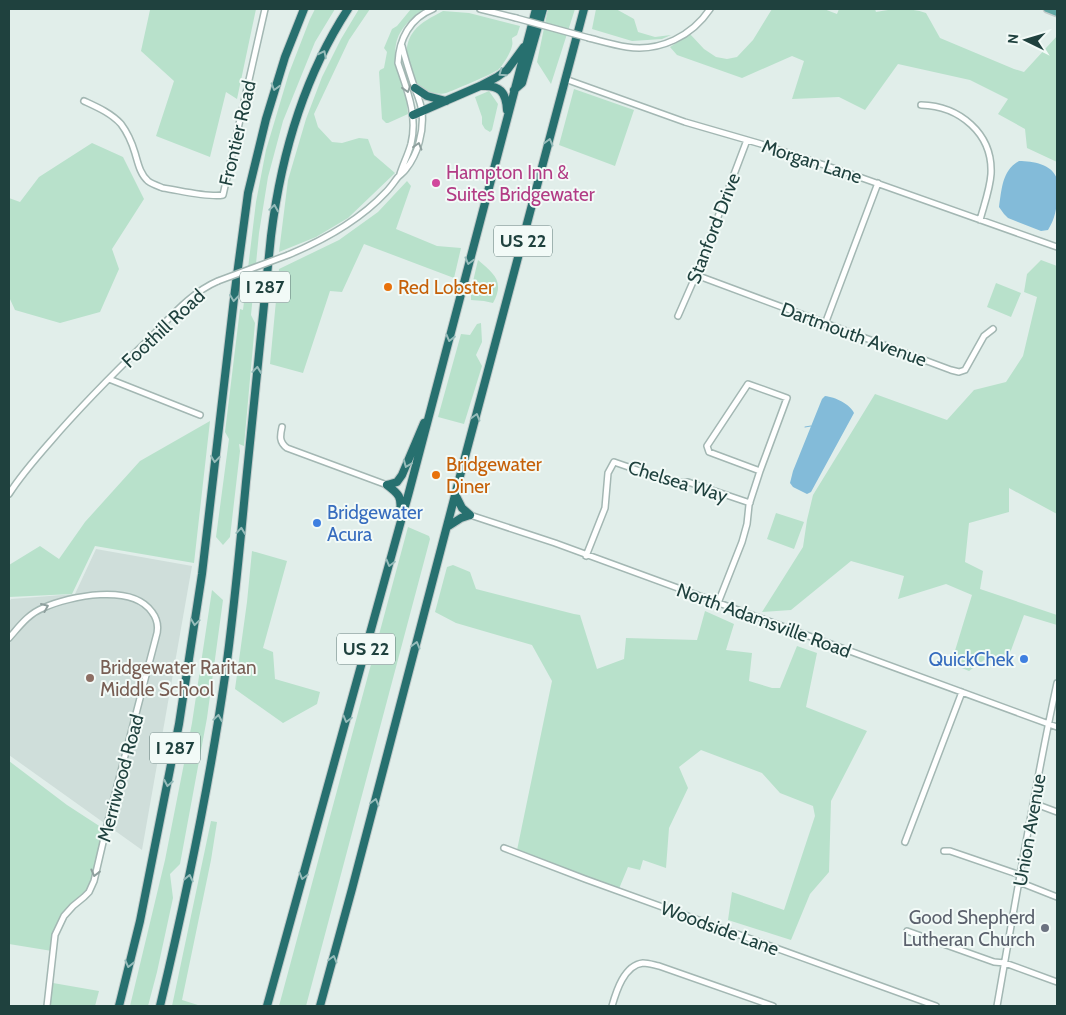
<svg xmlns="http://www.w3.org/2000/svg" width="1066" height="1015" viewBox="0 0 1066 1015" font-family="Cabin,sans-serif">
	<style>
		.built { fill: #cfdeda }
		.green { fill: #b8e1cb }
		.water { fill: #83bbd9 }
		.lines { fill: none; stroke-linecap: round; stroke-linejoin: round }
		.stream { stroke: #83bbd9; stroke-width: 1 }
		.minor-casing { stroke: #a3b7b3; stroke-width: 8 }
		.major-casing { stroke: #c0cac9; stroke-width: 9 }
		.highway-casing { stroke: #c0cac9; stroke-width: 10 }
		.minor { stroke: #fff; stroke-width: 5 }
		.major { stroke: #60a8a4; stroke-width: 6 }
		.highway { stroke: #27706f; stroke-width: 8 }
		.minor-bridge-casing { stroke: #a3b7b3; stroke-width: 8; stroke-linecap: butt }
		.minor-bridge { stroke: #fff; stroke-width: 5 }
		.oneway { stroke: #97bcba }
		.oneway2 { stroke: #8fa09e }
		.hotel-dot { fill: #d1479c; stroke: #f2faf7; stroke-width: 2 }
		.food-dot { fill: #e8710a; stroke: #f2faf7; stroke-width: 2 }
		.shop-dot { fill: #3f7fe0; stroke: #f2faf7; stroke-width: 2 }
		.education-dot { fill: #8d6e63; stroke: #f2faf7; stroke-width: 2 }
		.worship-dot { fill: #6b7280; stroke: #f2faf7; stroke-width: 2 }
		.labels { text-anchor: middle; stroke-width: 4; stroke-linejoin: round; paint-order: stroke }
		.shield { fill: #f2faf7; stroke: #5e7876; stroke-width: 1 }
		.shield-label { font-size: 18px; font-weight: bold; fill: #1f413e }
		.street-label { font-size: 19px; fill: #1f413e; stroke: #f2faf7 }
		.hotel-label { font-size: 19px; fill: #b23c85; stroke: #f2faf7; text-anchor: start }
		.food-label { font-size: 19px; fill: #c56008; stroke: #f2faf7; text-anchor: start }
		.shop-label { font-size: 19px; fill: #366cbe; stroke: #f2faf7; text-anchor: start }
		.education-label { font-size: 19px; fill: #785e54; stroke: #f2faf7; text-anchor: start }
		.worship-label { font-size: 19px; fill: #5b616d; stroke: #f2faf7; text-anchor: end }
	</style>
	<rect width="100%" height="100%" fill="#e1eeea"/>
	<path class="built" d="M96 549 192 566 142 850 9 755V602L11 599 75 594Z"/>
	<path class="green" d="M147 9H256L237 99 226 92 210 157 156 136 174 81 141 51 150 10Z
		M315 9H335L315 42 283 121 268 177 259 233 251 315 255 323 244 446 239 444 240 451 230 537 223 545 216 537 229 439 225 432 240 309 243 310 256 202 266 150 289 73 310 19Z
		M359 9H370L349 40 314 114 318 127 332 142 342 143 359 138 368 139 374 155 395 173 348 218 316 237 279 252 288 180 306 119 322 77 341 39Z
		M411 9H424C379 40 398 63 409 105L407 106 408 114 388 123H386L382 119 379 72 380 70 384 68 387 52 384 48 392 29 397 26Z
		M548 9H575L551 84 537 62Z
		M596 9H616L634 19 638 32 655 37 671 35 662 39 632 41 592 29Z
		M772 9H824L837 14 839 9H875L876 12C895 9 907 7 926 13L940 38 1014 69 1024 72 1057 36V162L1027 148 1025 129 998 114 1008 99 970 80 898 64 865 110 839 97 792 99 804 61 792 56 742 78 677 55 670 47 690 34 704 49 716 57 727 59 737 57 753 40Z
		M443 11 469 13 520 26 517 35 512 38C512 41 513 43 512 46 511 52 503 65 499 69 495 73 452 91 446 93 443 94 438 94 434 93 409 89 398 50 414 31 421 22 432 17 443 11Z
		M574 89 634 110 615 166 559 145Z
		M489 91 498 104 492 130 490 132 485 129 482 124V117L475 97Z
		M92 143 123 157 144 199 112 249 119 269 100 312 60 323 15 310 9 297V198L20 202 39 177Z
		M407 181 411 186 396 229 437 246 461 248 454 278 364 244 342 292 330 291 303 373 270 364 279 269 339 240 378 212Z
		M478 260C494 274 505 281 493 303L484 301 471 300V290Z
		M1041 260 1057 266V514L1009 488V512L969 523 965 562 983 571 980 589 1057 615V625L1024 615 1006 664 984 660 969 671 957 666 954 654 972 595 946 584 898 599 904 576 851 561 791 610 762 612 803 547 807 520 813 495 875 394 947 420 974 390 1006 382 1023 356 1037 297 1024 292 1027 274Z
		M996 283 1021 293 1011 317 987 307Z
		M481 323 482 342 476 355 482 366 464 424 438 417 461 334 470 335 477 324Z
		M210 421 194 563 95 546 72 594 9 597V565L40 546 59 559 85 522 140 461Z
		M776 513 804 522 794 549 767 539Z
		M408 527 429 536 430 539 306 1006H279Z
		M252 551 287 561 263 648 273 652 275 679 320 692 317 704 283 723 235 689 247 602Z
		M453 565 470 572 476 589 574 614 580 615 597 669 624 659 626 638 697 640 705 611 734 624 726 650 752 653 749 681 772 688H780L797 646 817 653 806 707 867 731 831 801 829 872 810 894 791 940 728 920 732 892 784 910 815 816 813 806 780 793 762 773 701 750 679 767 688 788 669 828 666 868 643 860 640 870 628 867 618 891 516 855 552 681 532 645 456 623 435 612 447 567Z
		M212 590 223 600 207 718 180 864 170 874 173 898 157 972 148 1006H130L165 860 192 723Z
		M9 761 67 805 107 831 91 888 60 923 52 951 9 944Z
		M211 821 217 822 211 860 182 1000 201 1006H172Z
		M53 983 99 991 95 1006H50Z"/>
	<path class="water" d="M1019 161C1033 161 1052 164 1057 179 1058 184 1057 190 1057 195 1057 208 1055 219 1048 230L1041 231 1008 218 1004 214 999 207C1002 188 1002 171 1019 161Z
		M825 396C835 397 850 404 854 413L811 492 807 494 793 487 790 483 793 471 822 399Z"/>
	<g class="lines">
		<path class="stream" d="M805 427 811 426"/>
		<defs>
			<path id="minor" d="M480 9 516 18
				M589 38C601 41 614 45 627 47 660 52 692 36 710 9
				M565 79 685 122 761 144 848 173 1057 247
				M84 101C97 107 111 113 121 124 127 132 132 143 135 153 138 163 140 174 148 181 152 184 158 186 163 188 178 190 209 198 223 195L265 9
				M921 105C959 106 993 133 991 174 990 189 984 205 980 220
				M400 174C403 164 408 155 411 144 418 115 407 90 398 63 399 39 410 18 433 9
				M288 255C324 240 359 221 386 192 391 187 394 182 398 177 401 174 404 172 406 169 418 154 424 131 422 112 421 102 416 92 413 83 409 71 405 59 402 46
				M696 275 951 370 959 372 965 370 984 336 993 329
				M678 316 696 275 747 140
				M825 324 878 183
				M109 379 200 415
				M748 384 787 398 760 471 709 452 707 446Z
				M282 427C280 436 279 442 287 448L387 485
				M9 494C21 475 36 458 51 441 82 405 115 372 149 339 170 318 190 293 218 281
				M470 515 555 543 1057 727
				M586 556 605 508 608 473 614 462 675 483 688 482 750 503
				M718 603 742 542 747 524 749 505 760 471
				M9 638C19 627 28 614 43 608 70 596 132 583 152 612 158 620 159 628 156 637L108 821 94 881 89 892 84 897 73 906 64 916 55 935 47 1006
				M1033 803 1057 812
				M905 842 962 692
				M504 848 585 879 936 1006
				M944 851H950L1020 875
				M1019 882 1057 897
				M907 931 994 962 1005 963 1057 982
				M612 1006C616 992 624 965 643 963 648 963 654 965 659 966L773 1006
				M997 1006C1016 898 1034 790 1057 683"/>
			<path id="major" d="M1047 9 1057 13"/>
			<path id="highway" d="M482 86C500 85 506 92 507 110
				M415 88 427 96 446 101
				M514 90 522 83 543 9
				M413 115 480 86 497 77 507 70 524 47
				M387 485 397 482 402 475 424 423
				M387 485C399 494 402 497 400 512
				M455 494 462 508 470 515
				M447 527 461 518 470 515
				M119 1006 140 921 179 724 202 574 235 290 248 193 266 119 285 57 304 9
				M160 1006C186 897 209 787 225 676 234 612 240 546 246 482 254 400 262 318 271 236 281 155 303 78 348 9
				M267 1006 409 492 536 9
				M320 1006 352 889 465 457 584 9"/>
		</defs>
		<use href="#minor" class="minor-casing"/>
		<use href="#major" class="major-casing"/>
		<use href="#highway" class="highway-casing"/>
		<use href="#minor" class="minor"/>
		<use href="#major" class="major"/>
		<use href="#highway" class="highway"/>
		<defs>
			<path id="minor-bridge" d="M516 18 589 38
				M218 281 288 255"/>
		</defs>
		<use href="#minor-bridge" class="minor-bridge-casing"/>
		<use href="#minor-bridge" class="minor-bridge"/>
	</g>
	<defs><path id="oneway-chevron" d="M-2-3.5L2.5 0L-2 3.5" fill="none" stroke-width="1.6" stroke-linecap="round" stroke-linejoin="round" transform="scale(1.25)"/></defs>
	<g class="oneway">
		<use href="#oneway-chevron" transform="translate(323 54) rotate(-63)"/>
		<use href="#oneway-chevron" transform="translate(502 73) rotate(145)"/>
		<use href="#oneway-chevron" transform="translate(275 87) rotate(107)"/>
		<use href="#oneway-chevron" transform="translate(549 142) rotate(-75)"/>
		<use href="#oneway-chevron" transform="translate(274 208) rotate(-81)"/>
		<use href="#oneway-chevron" transform="translate(469 261) rotate(105)"/>
		<use href="#oneway-chevron" transform="translate(234 298) rotate(97)"/>
		<use href="#oneway-chevron" transform="translate(450 338) rotate(104)"/>
		<use href="#oneway-chevron" transform="translate(257 370) rotate(-84)"/>
		<use href="#oneway-chevron" transform="translate(476 417) rotate(-74)"/>
		<use href="#oneway-chevron" transform="translate(215 459) rotate(97)"/>
		<use href="#oneway-chevron" transform="translate(407 464) rotate(112)"/>
		<use href="#oneway-chevron" transform="translate(241 531) rotate(-84)"/>
		<use href="#oneway-chevron" transform="translate(390 563) rotate(105)"/>
		<use href="#oneway-chevron" transform="translate(195 622) rotate(98)"/>
		<use href="#oneway-chevron" transform="translate(416 645) rotate(-75)"/>
		<use href="#oneway-chevron" transform="translate(218 718) rotate(-81)"/>
		<use href="#oneway-chevron" transform="translate(347 719) rotate(105)"/>
		<use href="#oneway-chevron" transform="translate(168 783) rotate(101)"/>
		<use href="#oneway-chevron" transform="translate(375 802) rotate(-75)"/>
		<use href="#oneway-chevron" transform="translate(303 876) rotate(105)"/>
		<use href="#oneway-chevron" transform="translate(189 878) rotate(-78)"/>
		<use href="#oneway-chevron" transform="translate(333 959) rotate(-75)"/>
		<use href="#oneway-chevron" transform="translate(129 964) rotate(104)"/>
	</g>
	<g class="oneway2">
		<use href="#oneway-chevron" transform="translate(407 89) rotate(73)"/>
		<use href="#oneway-chevron" transform="translate(418 146) rotate(-73)"/>
		<use href="#oneway-chevron" transform="translate(45 607) rotate(-23)"/>
		<use href="#oneway-chevron" transform="translate(95 873) rotate(104)"/>
	</g>
	<circle class="hotel-dot" cx="436" cy="183" r="5"/>
	<g class="food-dot">
		<circle cx="388" cy="287" r="5"/>
		<circle cx="436" cy="475" r="5"/>
	</g>
	<g class="shop-dot">
		<circle cx="317" cy="523" r="5"/>
		<circle cx="1024" cy="659" r="5"/>
	</g>
	<circle class="education-dot" cx="90" cy="678" r="5"/>
	<circle class="worship-dot" cx="1045" cy="928" r="5"/>
	<g class="labels">
		<g class="shield">
			<rect x="494" y="225.5" width="58" height="31" rx="4"/>
			<rect x="240" y="271.5" width="50" height="31" rx="4"/>
			<rect x="337" y="633.5" width="58" height="31" rx="4"/>
			<rect x="150" y="732.5" width="50" height="31" rx="4"/>
		</g>
		<g class="shield-label">
			<text x="523" y="247">US 22</text>
			<text x="265" y="293">I 287</text>
			<text x="366" y="655">US 22</text>
			<text x="175" y="754">I 287</text>
		</g>
		<g class="street-label">
			<text transform="translate(237 133) rotate(-77)" y="7">Frontier Road</text>
			<text transform="translate(812 161) rotate(18)" y="7">Morgan Lane</text>
			<text transform="translate(713 228) rotate(-69)" y="7">Stanford Drive</text>
			<text transform="translate(163 328) rotate(-43)" y="7">Foothill Road</text>
			<text transform="translate(854 334) rotate(20)" y="7">Dartmouth Avenue</text>
			<text transform="translate(678 481) rotate(17)" y="7">Chelsea Way</text>
			<text transform="translate(764 620) rotate(20)" y="7">North Adamsville Road</text>
			<text transform="translate(120 778) rotate(-75)" y="7">Merriwood Road</text>
			<text transform="translate(1029 830) rotate(-80)" y="7">Union Avenue</text>
			<text transform="translate(720 928) rotate(20)" y="7">Woodside Lane</text>
		</g>
		<g class="hotel-label">
			<text x="446" y="179">Hampton Inn &amp;<tspan x="446" dy="22">Suites Bridgewater</tspan></text>
		</g>
		<g class="food-label">
			<text x="398" y="294">Red Lobster</text>
			<text x="446" y="471">Bridgewater<tspan x="446" dy="22">Diner</tspan></text>
		</g>
		<g class="shop-label">
			<text x="327" y="519">Bridgewater<tspan x="327" dy="22">Acura</tspan></text>
			<text x="1014" y="666" text-anchor="end">QuickChek</text>
		</g>
		<g class="education-label">
			<text x="100" y="674">Bridgewater Raritan<tspan x="100" dy="22">Middle School</tspan></text>
		</g>
		<g class="worship-label">
			<text x="1035" y="924">Good Shepherd<tspan x="1035" dy="22">Lutheran Church</tspan></text>
		</g>
	</g>
	<rect width="1066" height="1015" fill="none" stroke="#1f413e" stroke-width="20"/>
	<g transform="translate(1026 40) rotate(275)" stroke="#f2faf7" stroke-width="4" paint-order="stroke">
	<path d="M0-4L9 19L0 12L-9 19Z" fill="#1f413e"/>
	<text y="-8" font-size="14" font-weight="bold" text-anchor="middle" fill="#1f413e">N</text>
	</g>
</svg>
